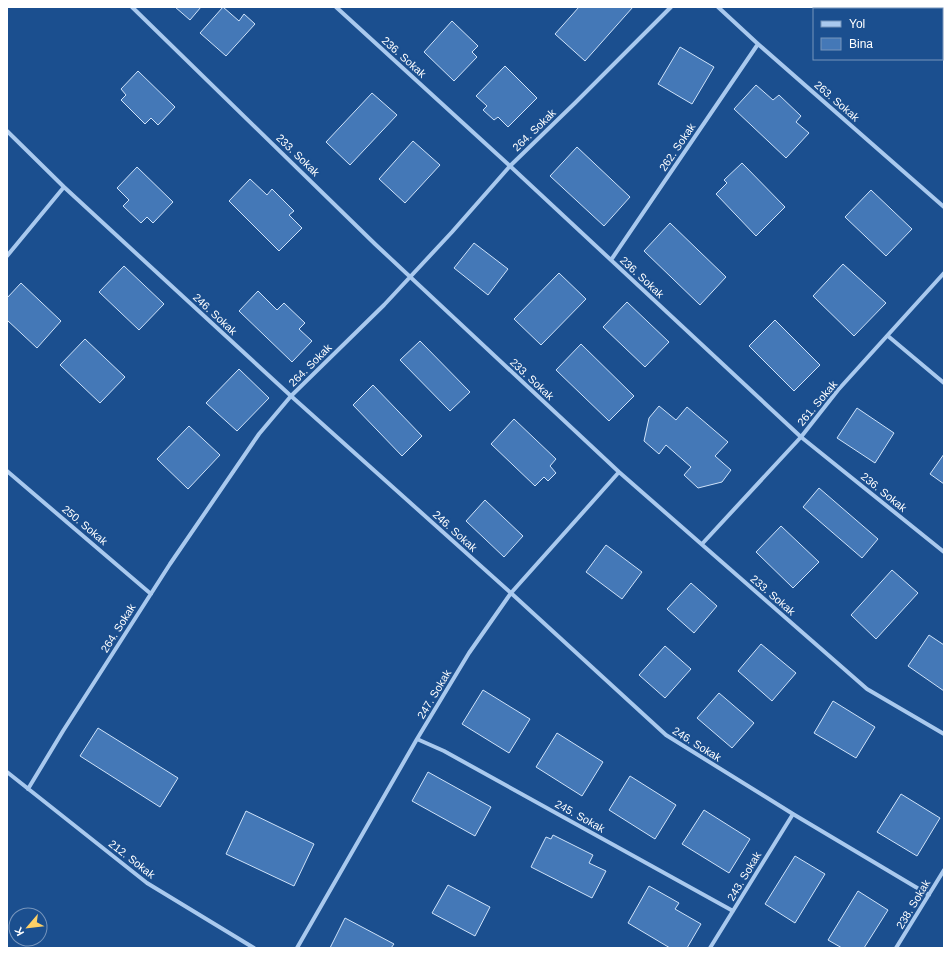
<svg xmlns="http://www.w3.org/2000/svg" width="951" height="955" viewBox="0 0 951 955" font-family="Helvetica,sans-serif">
	<style>
		.building { fill: #4478b7; stroke: #cfe3fa }
		.lines { fill: none; stroke-linecap: round; stroke-linejoin: round }
		.street { stroke: #a9c9ee; stroke-width: 4 }
		.labels { text-anchor: middle; stroke-width: 4; stroke-linejoin: round; paint-order: stroke }
		.street-label { font-size: 11px; fill: #fff; stroke: #1b4f8f }
	</style>
	<rect width="100%" height="100%" fill="#1b4f8f"/>
	<path class="building" d="M175 7H201L190 20Z
		M223 7 239 21 244 14 255 24 226 56 200 33Z
		M579 7H633L585 61 555 34Z
		M452 21 478 46 472 52 477 57 454 81 424 52Z
		M680 47 714 67 692 104 658 84Z
		M505 66 537 98 508 127 498 117 494 120 483 110 487 106 476 96Z
		M138 71 175 107 158 125 151 118 145 124 121 100 126 95 121 89Z
		M756 85 773 100 779 95 801 116 796 122 809 133 786 158 734 109Z
		M372 93 397 115 350 165 326 142Z
		M413 141 440 165 405 203 379 179Z
		M577 147 630 197 604 226 550 176Z
		M742 163 785 207 756 236 716 194 727 183 724 180Z
		M137 167 173 202 153 223 147 217 141 223 123 206 129 200 117 188Z
		M250 179 267 195 272 189 294 211 289 215 302 228 279 251 229 201Z
		M871 190 912 229 886 256 845 217Z
		M670 223 726 277 700 305 644 251Z
		M474 243 508 269 488 295 454 268Z
		M843 264 886 303 854 336 813 296Z
		M124 266 164 304 139 330 99 292Z
		M559 273 586 299 541 345 514 319Z
		M21 283 61 321 37 348 7 320V298Z
		M258 291 277 310 284 303 305 323 299 329 312 341 292 362 239 311Z
		M627 302 669 342 645 367 603 327Z
		M775 320 820 365 794 391 749 346Z
		M85 339 125 377 100 403 60 365Z
		M420 341 470 392 450 411 400 360Z
		M581 344 634 396 609 421 556 370Z
		M239 369 269 398 237 431 206 403Z
		M373 385 422 436 402 456 353 405Z
		M659 406 676 420 687 407 728 442 715 456 731 470 722 482 698 488 684 475 691 467 666 445 659 454 644 441 649 418Z
		M857 408 894 433 875 463 837 438Z
		M514 419 556 459 550 466 556 473 548 481 544 477 535 486 491 444Z
		M189 426 220 455 188 489 157 459Z
		M944 454V484L930 474Z
		M819 488 878 539 862 558 803 507Z
		M485 500 523 536 504 557 466 521Z
		M781 526 819 562 793 588 756 552Z
		M606 545 642 572 622 599 586 572Z
		M892 570 918 593 876 639 851 615Z
		M691 583 717 606 694 633 667 609Z
		M929 635 944 645V691L908 666Z
		M761 644 796 673 772 701 738 671Z
		M665 646 691 669 665 698 639 675Z
		M483 690 530 719 509 753 462 724Z
		M719 693 754 723 732 748 697 718Z
		M833 701 875 727 856 758 814 733Z
		M98 728 178 778 160 807 80 756Z
		M557 733 603 762 582 796 536 767Z
		M428 772 491 807 475 836 412 801Z
		M630 776 676 805 655 839 609 810Z
		M901 794 940 818 917 856 877 832Z
		M704 810 750 839 729 873 682 844Z
		M246 811 314 844 294 886 226 854Z
		M553 835 593 855 589 863 606 871 592 898 531 867 546 837 551 839Z
		M795 856 825 874 795 923 765 904Z
		M448 885 490 907 475 936 432 913Z
		M649 886 679 903 675 909 701 924 687 948H670L628 923Z
		M858 891 888 910 864 948H842L828 940Z
		M345 918 394 944 391 948H330Z"/>
	<g class="lines">
		<path class="street" d="M132 7 375 244 619 472 867 689 944 734
			M336 7 510 166 801 437 944 552
			M718 7 758 44 944 207
			M7 131 64 187 291 396 511 593 666 735 793 814 929 895
			M7 256 64 187
			M611 260 758 44
			M888 336 944 383
			M7 471 151 594
			M702 544 801 437 838 390 944 273
			M417 739 444 751 733 911
			M7 772 147 883 254 948
			M28 789 63 731 170 564 259 434 291 396 384 305 452 232 510 166 575 103 671 7
			M297 948 417 739 469 653 511 593 619 472
			M710 948 793 814
			M896 948 944 870"/>
	</g>
	<g class="labels">
		<g class="street-label">
			<text transform="translate(404 57) rotate(42)" y="4">236. Sokak</text>
			<text transform="translate(837 101) rotate(41)" y="4">263. Sokak</text>
			<text transform="translate(534 130) rotate(-44)" y="4">264. Sokak</text>
			<text transform="translate(677 147) rotate(-56)" y="4">262. Sokak</text>
			<text transform="translate(298 155) rotate(44)" y="4">233. Sokak</text>
			<text transform="translate(642 277) rotate(43)" y="4">236. Sokak</text>
			<text transform="translate(215 314) rotate(43)" y="4">246. Sokak</text>
			<text transform="translate(310 365) rotate(-45)" y="4">264. Sokak</text>
			<text transform="translate(532 379) rotate(43)" y="4">233. Sokak</text>
			<text transform="translate(817 403) rotate(-50)" y="4">261. Sokak</text>
			<text transform="translate(884 492) rotate(39)" y="4">236. Sokak</text>
			<text transform="translate(85 525) rotate(40)" y="4">250. Sokak</text>
			<text transform="translate(455 531) rotate(42)" y="4">246. Sokak</text>
			<text transform="translate(773 595) rotate(41)" y="4">233. Sokak</text>
			<text transform="translate(118 628) rotate(-58)" y="4">264. Sokak</text>
			<text transform="translate(434 694) rotate(-59)" y="4">247. Sokak</text>
			<text transform="translate(697 744) rotate(32)" y="4">246. Sokak</text>
			<text transform="translate(580 816) rotate(29)" y="4">245. Sokak</text>
			<text transform="translate(132 859) rotate(38)" y="4">212. Sokak</text>
			<text transform="translate(744 876) rotate(-59)" y="4">243. Sokak</text>
			<text transform="translate(913 904) rotate(-59)" y="4">238. Sokak</text>
		</g>
	</g>
	<rect width="951" height="955" fill="none" stroke="#ffffff" stroke-width="16"/>
	<rect x="813" y="8" width="130" height="52" fill="#1b4f8f" stroke="#7695bc"/>
	<rect x="821" y="21" width="20" height="6" fill="#a9c9ee" stroke="#7695bc"/>
	<text x="849" y="28" font-size="12" fill="#ffffff">Yol</text>
	<rect x="821" y="38" width="20" height="12" fill="#4478b7" stroke="#7695bc"/>
	<text x="849" y="48" font-size="12" fill="#ffffff">Bina</text>
	<g transform="translate(28 927) rotate(242)"><circle r="19" fill="#1b4f8f" stroke="#7695bc"/>
	<path d="M0-3L7 15L0 10L-7 15Z" fill="#ffd166"/>
	<text y="-6" font-size="11" font-weight="bold" text-anchor="middle" fill="#ffffff">K</text>
	</g>
</svg>
